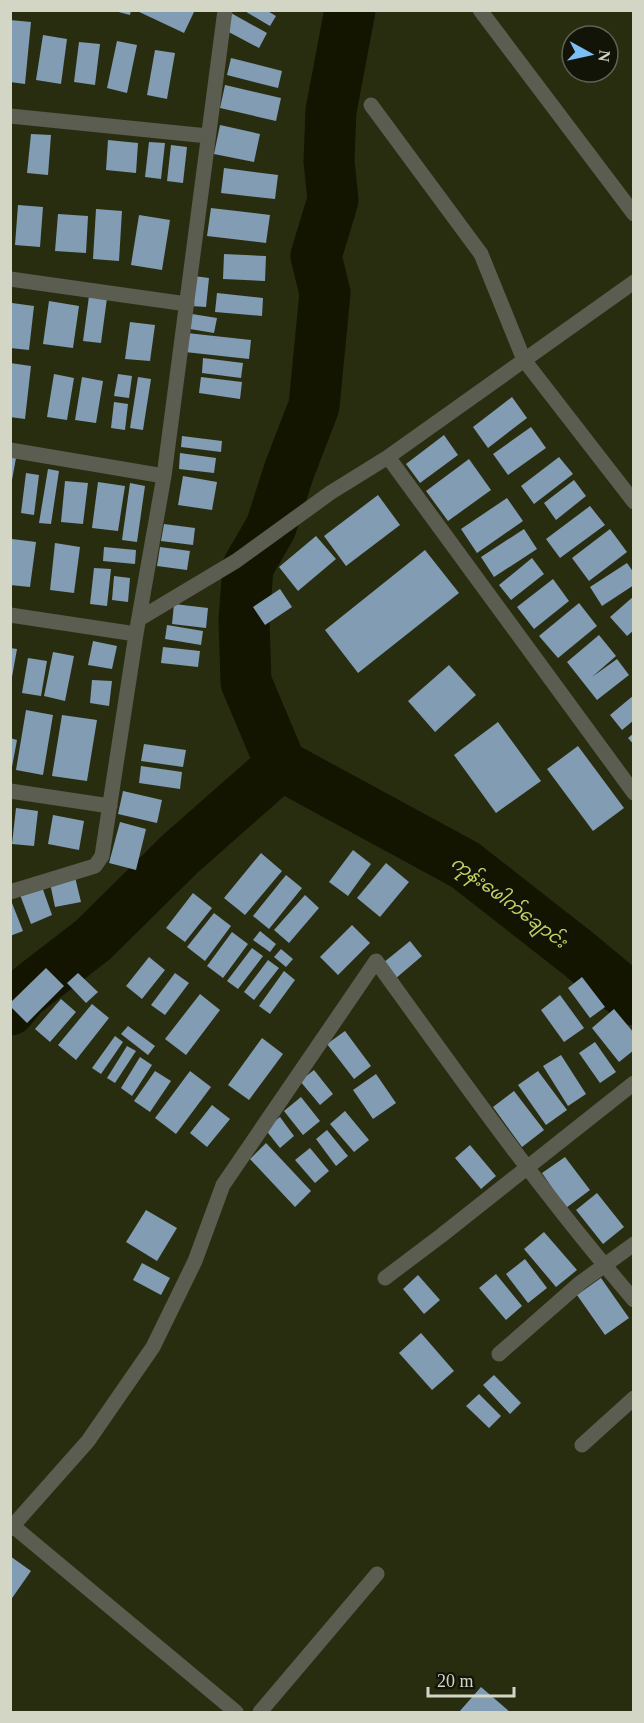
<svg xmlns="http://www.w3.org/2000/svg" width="644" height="1723" viewBox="0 0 644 1723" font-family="'Times New Roman','Noto Sans Myanmar',serif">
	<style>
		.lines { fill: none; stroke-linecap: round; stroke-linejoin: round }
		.river { stroke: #131500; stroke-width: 51 }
		.building { fill: #829cb4 }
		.minor { stroke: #5a5d50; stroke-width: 15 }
		.labels { text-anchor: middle; stroke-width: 6; stroke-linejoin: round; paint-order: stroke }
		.water-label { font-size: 18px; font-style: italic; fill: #c4d164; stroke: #121408 }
	</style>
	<rect width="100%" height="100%" fill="#292d10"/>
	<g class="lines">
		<path class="river" d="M281 765 465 865 580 955 634 1000
			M10 1010 23 994 93 940 180 854 281 765 246 682 244 620 248 567 271 527 289 471 314 406 325 293 316 256 333 200 329 161 331 111 350 10"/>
	</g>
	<path class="building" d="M111 10H131L130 15Z
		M135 10H191L194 12 184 33Z
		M243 10H266L276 16 270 26Z
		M231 13 267 33 259 48 223 29Z
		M10 20 31 22 25 84 10 82Z
		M43 35 67 39 61 84 36 80Z
		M117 41 137 45 127 93 107 88Z
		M79 42 100 44 95 85 74 82Z
		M155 50 175 53 167 99 147 95Z
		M231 58 282 71 278 88 227 75Z
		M225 85 281 98 276 121 220 108Z
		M220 125 260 134 254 162 214 154Z
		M31 134 51 135 48 175 27 173Z
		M108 140 138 143 136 173 106 170Z
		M149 142 165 143 161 179 145 177Z
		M171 145 187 147 183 183 167 181Z
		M224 168 278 175 275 199 221 193Z
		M18 205 43 207 40 247 15 245Z
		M211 208 270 215 266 243 207 236Z
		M96 209 122 211 119 261 93 259Z
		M58 214 88 216 86 253 55 251Z
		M139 215 170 220 162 270 131 265Z
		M224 254 266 256 265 281 223 279Z
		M194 276 209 278 206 307 191 306Z
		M217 293 263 298 262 316 215 312Z
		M89 296 107 298 101 343 83 341Z
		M49 301 79 306 73 348 43 344Z
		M12 303 34 306 29 350 10 348Z
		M192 314 217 318 214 333 190 329Z
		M130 322 155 325 150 361 125 359Z
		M187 333 251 340 249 359 185 352Z
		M203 358 243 363 241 378 202 373Z
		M10 363 31 366 25 419 10 417Z
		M54 374 74 378 67 420 47 417Z
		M118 374 132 376 129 398 114 396Z
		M82 377 103 381 96 423 75 420Z
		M138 377 151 379 143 430 130 428Z
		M201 377 242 382 240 399 199 393Z
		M512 397 527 418 488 448 473 427Z
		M114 402 128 404 125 430 111 428Z
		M531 427 546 448 508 475 493 454Z
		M444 435 458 455 420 483 406 464Z
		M182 436 222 441 221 452 181 447Z
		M180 453 216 458 214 473 179 469Z
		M10 457 16 458 12 480H10Z
		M559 457 573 474 534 504 521 486Z
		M469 459 491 490 448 521 426 491Z
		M48 469 59 471 51 524 39 523Z
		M26 473 39 475 34 515 21 513Z
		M183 476 217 482 212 510 178 505Z
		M574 480 586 496 556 520 544 503Z
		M65 481 88 483 83 524 61 522Z
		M98 482 125 486 118 531 92 528Z
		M130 483 145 486 137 542 122 540Z
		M378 495 400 525 346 566 324 536Z
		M507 498 523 521 477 553 461 529Z
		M590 506 605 525 560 558 546 539Z
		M164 524 195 528 193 545 161 541Z
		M524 529 537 549 494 577 481 557Z
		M610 529 627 552 589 581 572 558Z
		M316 536 336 559 298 591 279 567Z
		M12 539 36 542 30 587 10 585Z
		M55 543 80 547 74 593 50 590Z
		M104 547 136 550 135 564 103 561Z
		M160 547 190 551 187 570 157 566Z
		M425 550 459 593 358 673 325 630Z
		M532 558 544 574 511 600 499 585Z
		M627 563 634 573V585L602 606 590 587Z
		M94 568 111 569 107 606 90 604Z
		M114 576 130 578 128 602 112 600Z
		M553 579 569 601 534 629 517 607Z
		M280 589 292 607 265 625 253 607Z
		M634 596V630L627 636 610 617Z
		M579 603 597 626 558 658 539 636Z
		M174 604 208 608 206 628 172 624Z
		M167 625 203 631 201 645 165 639Z
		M599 635 616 656 592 677 617 659 629 675 597 700 567 662Z
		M93 641 117 646 112 669 88 665Z
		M163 647 200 651 198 667 161 663Z
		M10 648 17 649 12 677H10Z
		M53 652 74 656 65 701 44 696Z
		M28 658 47 661 41 696 22 693Z
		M449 665 476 695 435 732 408 701Z
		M92 680 112 681 109 706 90 703Z
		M634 695V720L622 730 610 715Z
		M26 710 53 715 43 775 16 770Z
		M62 715 97 720 87 781 52 776Z
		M498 722 541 781 496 813 454 755Z
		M634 733V745L628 738Z
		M10 738 17 740 12 767H10Z
		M144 744 186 750 183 767 141 761Z
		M578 746 624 808 593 831 547 769Z
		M141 766 182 772 180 789 139 783Z
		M123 791 162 800 157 823 118 814Z
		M16 808 38 811 34 846 12 844Z
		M53 815 84 821 79 850 48 844Z
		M120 822 146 829 136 870 109 863Z
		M353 850 371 864 348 896 329 882Z
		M261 853 282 871 245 915 224 898Z
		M386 863 409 882 380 917 357 898Z
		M286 875 302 888 269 929 253 916Z
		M75 877 81 902 55 907 50 883Z
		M41 884 52 915 31 924 19 892Z
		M193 893 212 908 185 942 166 928Z
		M305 895 319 908 289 943 274 930Z
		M10 898 23 931 10 936Z
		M214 913 231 926 205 961 187 947Z
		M352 925 370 943 338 975 320 957Z
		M260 931 276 944 270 952 253 940Z
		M232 932 248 944 223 978 207 966Z
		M410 941 422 956 395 979 383 963Z
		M252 948 263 956 238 989 227 981Z
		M281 949 293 959 286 967 274 957Z
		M149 957 165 970 142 999 126 986Z
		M268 960 279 968 254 1000 244 992Z
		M46 968 64 986 27 1023 10 1006V1003Z
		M284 971 295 980 270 1014 259 1006Z
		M78 973 98 992 86 1003 67 983Z
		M175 973 189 983 165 1015 151 1005Z
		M582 977 605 1007 590 1018 568 988Z
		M200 994 220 1010 186 1055 165 1039Z
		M560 995 584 1028 564 1042 541 1010Z
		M61 999 76 1012 50 1042 35 1029Z
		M92 1004 109 1018 76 1060 58 1045Z
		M614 1009 634 1033V1050L619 1062 592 1028Z
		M128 1026 155 1046 148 1055 121 1034Z
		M345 1031 371 1066 354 1079 327 1044Z
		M115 1036 123 1042 101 1074 92 1068Z
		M262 1038 283 1054 249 1100 228 1085Z
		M595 1042 616 1072 600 1083 579 1053Z
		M127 1046 136 1051 115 1083 107 1078Z
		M561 1055 586 1094 568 1106 543 1066Z
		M140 1057 152 1065 132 1096 121 1088Z
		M314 1070 333 1094 320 1105 300 1081Z
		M155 1071 171 1081 150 1112 134 1101Z
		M190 1071 211 1087 176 1134 155 1118Z
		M538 1071 567 1110 546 1125 518 1085Z
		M376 1074 396 1103 373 1119 353 1090Z
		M514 1091 544 1130 522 1147 493 1107Z
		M301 1097 320 1121 303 1135 284 1111Z
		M212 1105 230 1119 207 1147 190 1133Z
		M345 1111 369 1140 354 1152 330 1124Z
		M280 1117 294 1136 280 1148 265 1129Z
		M327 1130 348 1156 336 1166 316 1139Z
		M266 1143 311 1191 295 1207 250 1159Z
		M470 1145 496 1176 481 1189 455 1158Z
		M310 1148 329 1171 315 1183 295 1160Z
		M565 1157 590 1190 566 1208 542 1173Z
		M597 1193 624 1227 603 1244 576 1210Z
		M146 1210 177 1228 157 1261 126 1242Z
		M544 1232 577 1270 556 1287 524 1249Z
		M525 1259 547 1288 528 1303 506 1274Z
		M142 1263 170 1278 161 1295 133 1280Z
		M496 1274 522 1306 506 1320 479 1288Z
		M418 1275 440 1300 424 1314 403 1289Z
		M601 1278 629 1318 605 1335 577 1295Z
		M421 1333 454 1371 432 1390 399 1353Z
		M494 1375 521 1403 510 1414 483 1385Z
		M479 1394 501 1416 489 1428 466 1406Z
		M10 1556 31 1571 10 1601Z
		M481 1687 510 1712H459Z"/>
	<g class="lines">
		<path class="minor" d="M480 10 634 214
			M371 105 481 254 524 360 634 502
			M10 116 208 136
			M10 279 187 304
			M10 450 164 476
			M388 457 634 793
			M10 615 136 634
			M139 619 236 561 330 493 388 457 634 282
			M10 791 110 806
			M10 892 95 866 102 856 136 634 164 476 225 10
			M385 1278 442 1235 634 1083
			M499 1354 580 1283 634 1244
			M582 1445 634 1398
			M13 1526 236 1712
			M10 1529 88 1441 153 1347 195 1261 223 1185 376 961C459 1076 541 1192 634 1300
			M260 1712 377 1574"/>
	</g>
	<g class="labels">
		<g class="water-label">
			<text transform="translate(509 902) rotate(37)" y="6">ကုန်းဖေါက်ချောင်း</text>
		</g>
	</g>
	<rect width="644" height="1723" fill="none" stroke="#d3d6c5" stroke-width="24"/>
	<g transform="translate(590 54) rotate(98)"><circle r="28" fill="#121408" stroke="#5f6254" stroke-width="1.5"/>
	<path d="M0-4.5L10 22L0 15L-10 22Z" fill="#7abff8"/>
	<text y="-9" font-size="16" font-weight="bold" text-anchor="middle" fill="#d3d6c5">N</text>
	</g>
	<path d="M428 1687v9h86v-9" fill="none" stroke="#d3d6c5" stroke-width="3"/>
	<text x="437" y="1687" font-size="18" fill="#d3d6c5" stroke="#121408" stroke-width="4.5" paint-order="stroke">20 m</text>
</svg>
